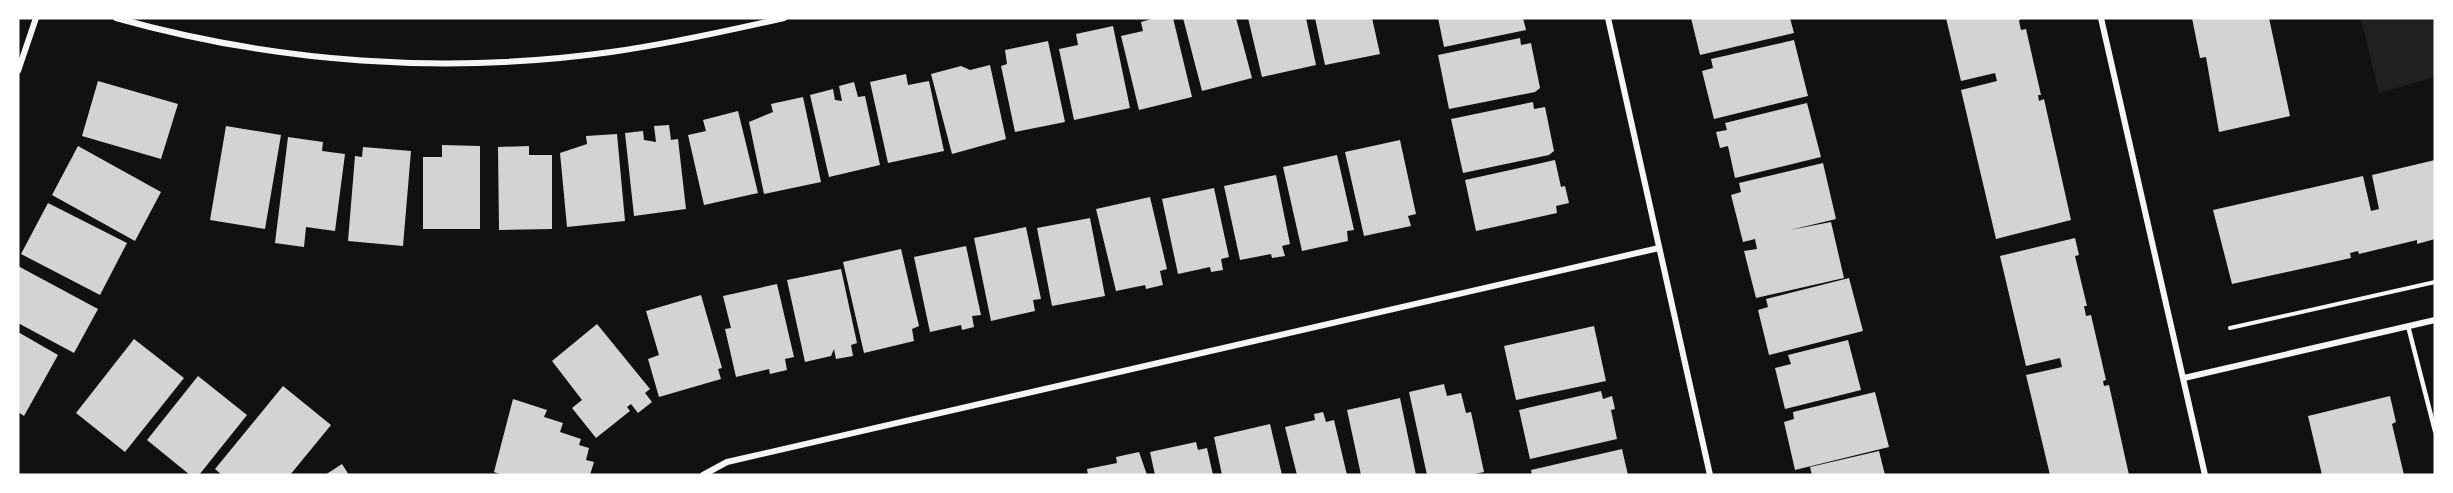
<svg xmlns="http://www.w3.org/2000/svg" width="2453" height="493" viewBox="0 0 2453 493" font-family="'Libre Baskerville',serif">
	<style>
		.green { fill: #202020 }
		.building { fill: #d3d3d3 }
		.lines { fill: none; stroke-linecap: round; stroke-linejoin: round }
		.path { stroke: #f5f5f5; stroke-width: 4 }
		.service { stroke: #f5f5f5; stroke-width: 4.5 }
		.minor { stroke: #f5f5f5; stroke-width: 6 }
	</style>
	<rect width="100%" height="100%" fill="#111"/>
	<path class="green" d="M2361 18H2435V77L2379 93Z"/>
	<path class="building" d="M1155 18H1173L1192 97 1139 110 1121 36 1143 31 1141 22Z
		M1183 18H1236L1252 78 1202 91Z
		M1248 18H1306L1316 65 1262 77Z
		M1315 18H1372L1380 54 1325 65Z
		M1438 18H1523L1526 30 1444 47Z
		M1691 18H1790L1794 33 1700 55Z
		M1946 18H2021L2019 21 2021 30 2026 29 2041 95H2038L2039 101 2044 99 2071 220 1996 239 1961 90 1997 81 1995 73 1961 81Z
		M2192 18H2269L2290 116 2219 132 2206 57 2200 58Z
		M1113 26 1130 108 1074 120 1059 49 1078 45 1076 34Z
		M1520 38 1521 45 1531 43 1540 88 1535 92 1449 109 1438 55Z
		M1794 40 1808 96 1714 119 1702 71 1713 68 1711 59Z
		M1048 41 1065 122 1015 132 1001 66 1007 64 1005 50Z
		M990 65 1006 139 952 154 931 74 961 66 970 70Z
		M906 74 908 85 929 81 944 151 888 163 870 82Z
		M98 81 178 104 161 159 82 136Z
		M854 82 858 97 865 96 880 165 829 177 810 95 833 89 835 100 842 101 839 86Z
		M803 97 821 182 764 194 749 122 773 112 771 104Z
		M1533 102 1534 109 1545 107 1554 151 1549 155 1463 173 1451 119Z
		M1807 103 1821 157 1735 178 1728 146 1720 148 1716 132 1727 130 1725 123Z
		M738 111 758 193 704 205 688 135 706 131 703 120Z
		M669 125 671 140 678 139 686 209 634 216 625 133 643 131 644 140 656 142 654 126Z
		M226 126 281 135 265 229 210 220Z
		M617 134 625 221 567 227 560 153 587 144 586 136Z
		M288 137 323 142 322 151 345 154 335 231 306 227 304 247 275 243Z
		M1400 140 1416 214 1408 216 1411 226 1364 236 1345 152Z
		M442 145 480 146V229H423V157H442Z
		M78 146 161 192 135 241 52 195Z
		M529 146V155H552V229L499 230 498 147Z
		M363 147 411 151 403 246 348 241 355 156 362 157Z
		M1337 155 1354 230 1347 231 1348 241 1302 251 1283 167Z
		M1555 160 1561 187 1565 186 1569 203 1556 206 1557 213 1476 231 1465 180Z
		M2435 160V239L2417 244V240L2359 254 2358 251 2350 253 2351 258 2232 284 2213 210 2363 176 2371 211 2379 209 2372 175Z
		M1823 163 1836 219 1790 230 1831 222 1844 278 1756 298 1744 251 1757 249 1755 239 1743 242 1731 195 1741 192 1739 183Z
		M1276 175 1290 244 1282 246 1285 256 1272 258 1271 254 1240 260 1224 186Z
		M1214 188 1229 257 1221 259 1223 270 1211 272 1210 267 1178 274 1162 199Z
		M1150 197 1167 269 1160 271 1163 285 1146 289 1145 285 1116 291 1096 209Z
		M48 203 127 243 100 295 21 254Z
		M1090 218 1105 296 1052 306 1037 228Z
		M1026 227 1041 299 1033 300 1035 311 991 321 974 238Z
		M2075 238 2079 255 2075 256 2087 306H2084L2086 316 2091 315 2106 380 2103 381 2104 386 2109 385 2129 475H2050L2026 375 2062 367 2060 358 2026 366 2000 256Z
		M966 246 981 315 972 316 974 327 962 330 961 325 930 332 914 257Z
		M901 249 919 326 912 329 914 341 864 353 843 262Z
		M18 266 98 309 74 353 18 323Z
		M841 269 857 343 851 345 853 356 836 359 834 349 831 356 805 362 787 280Z
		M1849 278 1863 331 1769 355 1758 310 1768 307 1766 299Z
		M777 284 794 357 785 359 787 370 770 374 769 369 736 377 725 329 731 328 723 296Z
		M701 295 722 368 718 369 721 379 659 397 648 359 659 355 646 311Z
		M597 324 650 389 645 393 652 402 638 413 631 404 627 407 630 411 596 438 572 408 582 400 552 361Z
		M1594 326 1606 381 1516 400 1504 346Z
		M18 332 58 355 24 416 18 412Z
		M134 339 184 378 125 452 76 413Z
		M1848 340 1861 390 1785 409 1775 368 1791 364 1788 355Z
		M198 376 247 415 199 475H190L147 440Z
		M1444 384 1447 396 1461 393 1466 413 1471 412 1484 472 1470 475H1427L1409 392Z
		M283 386 331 425 290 475H222L215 469Z
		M1601 391 1603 399 1612 396 1615 409 1611 410 1617 439 1530 459 1519 410Z
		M1875 392 1889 447 1795 470 1784 422 1794 419 1793 412Z
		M2390 396 2396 422 2392 424 2404 475H2322L2308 416Z
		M1400 398 1416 475H1361L1347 410Z
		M513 399 547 410 544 417 563 423 560 432 581 439 579 445 589 448 586 460 594 462 590 475H502L494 472Z
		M1323 412 1326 422 1334 420 1347 475H1297L1285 427 1315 420 1314 414Z
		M1270 424 1282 475H1222L1214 437Z
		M1196 442 1198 450 1207 448 1213 475H1155L1150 452Z
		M1622 449 1628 475H1532L1531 470Z
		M1879 451 1885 475H1812L1810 467Z
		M1139 452 1147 475H1088L1087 469 1117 463 1116 457Z
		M342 464 349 475H325Z"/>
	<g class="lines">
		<path class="path" d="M2230 328 2435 282"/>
		<path class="service" d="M2408 326 2435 431"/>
		<path class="minor" d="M116 18C276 63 446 75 611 52 669 44 727 31 784 18
			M1608 18 1710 475
			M2101 18 2205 475
			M18 71 36 18
			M2184 378 2435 320
			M703 475 727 462 1659 248"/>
	</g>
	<rect width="2453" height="493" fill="none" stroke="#ffffff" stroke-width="39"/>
</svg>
